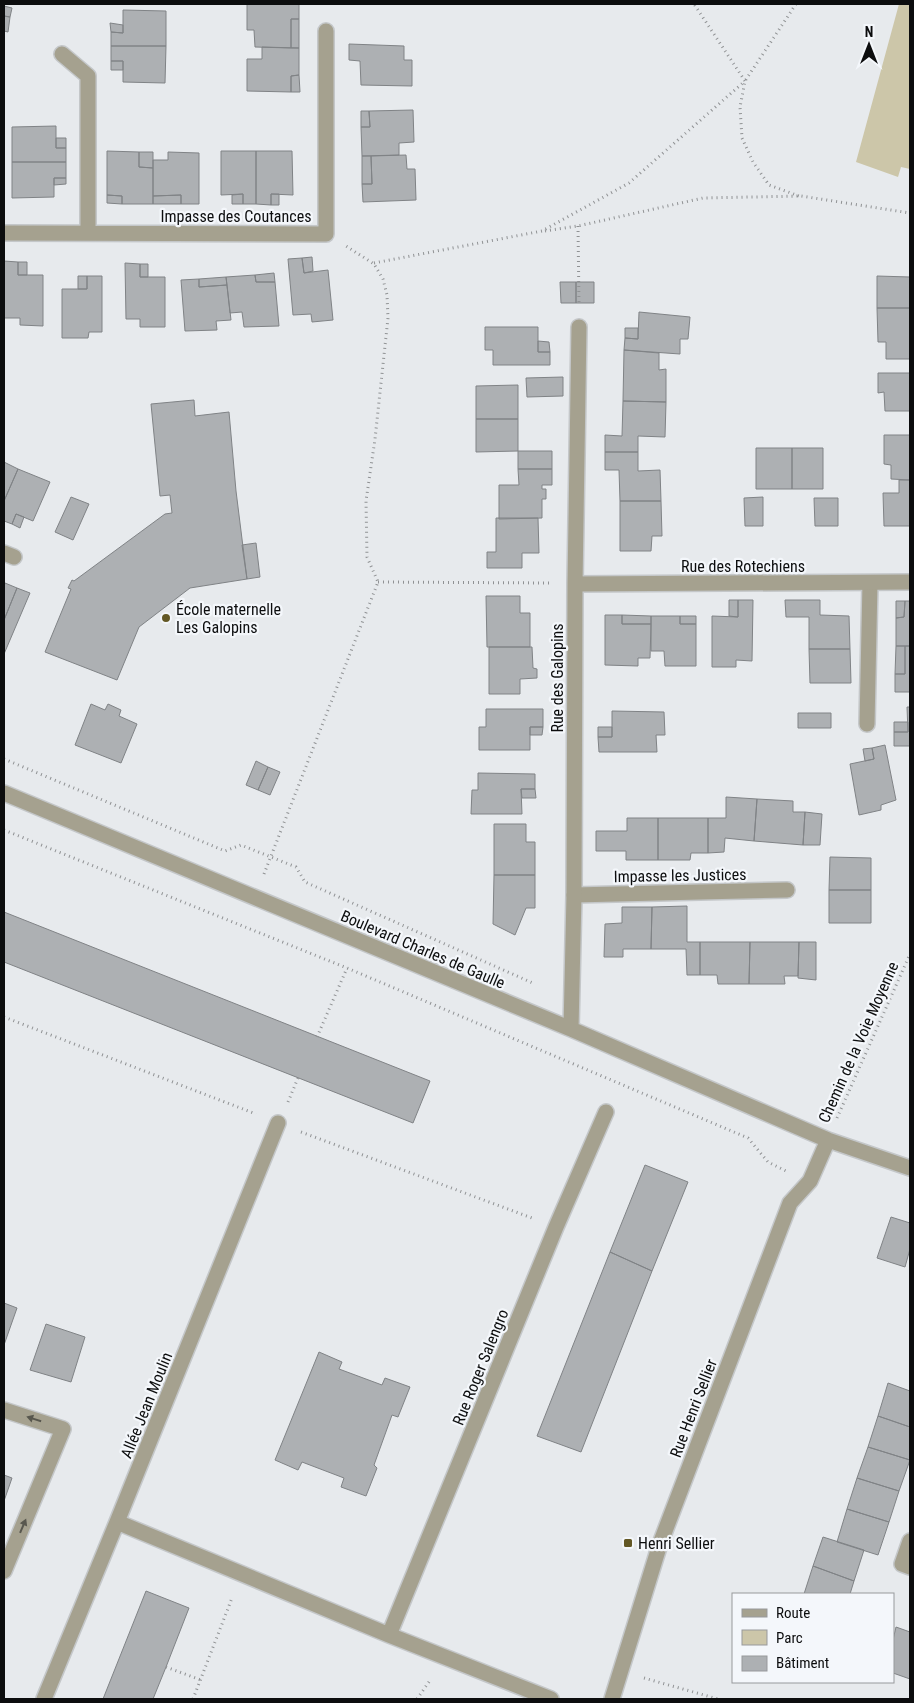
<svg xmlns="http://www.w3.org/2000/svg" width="914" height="1703" viewBox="0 0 914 1703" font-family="'Roboto Condensed',sans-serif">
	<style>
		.green { fill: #ccc6a9 }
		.building { fill: #adb0b3; stroke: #808386 }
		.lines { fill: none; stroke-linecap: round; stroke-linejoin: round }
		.lane-casing { stroke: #c4c7c9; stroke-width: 18 }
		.street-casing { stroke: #c4c7c9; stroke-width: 18 }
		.path { stroke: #909294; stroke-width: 3; stroke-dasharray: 1 4; stroke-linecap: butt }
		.lane { stroke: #a5a18f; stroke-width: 15 }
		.street { stroke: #a5a18f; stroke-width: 15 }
		.oneway { fill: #58574e }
		.poi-dot { fill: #635825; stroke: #f4f7fb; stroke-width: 2 }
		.labels { text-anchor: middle; stroke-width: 4.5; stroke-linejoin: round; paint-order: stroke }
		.street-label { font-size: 16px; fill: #0c0d0e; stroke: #f4f7fb }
		.poi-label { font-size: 16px; fill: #0c0d0e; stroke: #f4f7fb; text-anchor: start }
	</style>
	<rect width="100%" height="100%" fill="#e7eaed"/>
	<path class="green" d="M899 4H910V169L901 167 898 177 856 162Z"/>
	<path class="building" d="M247 4H299V19H291V48L255 47 254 30H247Z
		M4 6 12 8 10 17 4 16Z
		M123 10 166 11V46H111V32L123 33Z
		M4 16 10 17 8 32 4 31Z
		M291 19H299V48H291Z
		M110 23 123 25V33L111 32Z
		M349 44 404 46V60H412V86L361 85 360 61 349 60Z
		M111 46H166L165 83 123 82V61H111Z
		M262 47 299 48V75L291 76V92L247 91V59H262Z
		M111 61H123V70H111Z
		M299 75 300 92H291V76Z
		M413 110 414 142 399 143V155L362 156 361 127H370L369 111Z
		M361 111H369L370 127H361Z
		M56 126V148H66V162H12V127Z
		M56 138H66V148H56Z
		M107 151 139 152V167L153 168V204H122V196L107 195Z
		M221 151H256V204H243V194L221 195Z
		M256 151H292L293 195 271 194V205L256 204Z
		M139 152H153V168L139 167Z
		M168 152 199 153V204H181V195L153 196V160H168Z
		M406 155 407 169H415L416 200 363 202 362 184H372L371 156Z
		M362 156H371L372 184H362Z
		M12 162H66V178H54V197L12 198Z
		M54 178H66V184L54 185Z
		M243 194V204H232V195Z
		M271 194H279V205H271Z
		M107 195 122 196V204L107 203Z
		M181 195V204H153V196Z
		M312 257 313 271 304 273 302 258Z
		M302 258 304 273 328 270 333 320 312 322 311 314 293 315 288 259Z
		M4 261 18 262V275H43V326L20 325V318H4Z
		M18 262H27V275H18Z
		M125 263 140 264V277H165V327H140V319H126Z
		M140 264H148V277H140Z
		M274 273 275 282H256L255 275Z
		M255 275 256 282H275L279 326 244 327 242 312 230 313 226 277Z
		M78 276H87V289H78Z
		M87 276H102V332H89L88 338H62V289H87Z
		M877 276 910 277V308H877Z
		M226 277 227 285 199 287V279Z
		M199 279V287L227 285 231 320 216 321 217 330 185 331 181 280Z
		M560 282H576V303H561Z
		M576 282H594V303H576Z
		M877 308H910V359H886V342H878Z
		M639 312 690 317 688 339H680V354L624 350 625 338 638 339Z
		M485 327H538V352H550V365H493V350H485Z
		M625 328H638V339L625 338Z
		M538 341 549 342 550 352H538Z
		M624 350 659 353V370L666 369V402L623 401Z
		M878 373H910V411H885L884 392 878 393Z
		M563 377V396L527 397 526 378Z
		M518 385V419H476V386Z
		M194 400 195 416 229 412 236 491 247 579 190 588 139 627 117 680 45 652 71 589 68 588 72 580 74 581 165 514 172 513 170 495 160 496 151 404Z
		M623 401 666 402 665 437 638 436V452H605V435L622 436Z
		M476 419H518V451L476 452Z
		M884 435H910V480L891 479V465L884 464Z
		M756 448H792V489H756Z
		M792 448H823V489H792Z
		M518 451H552V469H518Z
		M605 452H638V471L660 470 661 501H620L619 470H605Z
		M4 462 18 469 4 501Z
		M18 469 50 482 33 521 16 514 12 524 4 521V501Z
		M518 469H552V485H542V489H546V499H542V518L499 519V485H519Z
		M899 480H910V526H884L883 493H899Z
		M71 497 89 504 73 540 55 532Z
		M763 497V526H745L744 498Z
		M814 498H838V526H815Z
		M620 501H661L662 536H652L651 551H620Z
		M16 514 24 517 20 528 12 524Z
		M496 518H538L539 553H522V568H487V552H496Z
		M256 543 260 577 247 579 242 545Z
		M5 583 17 588 4 620V587Z
		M17 588 30 593 4 654V620Z
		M486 596H520V613H530V647H487Z
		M729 600H738V617L729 616Z
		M738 600H753L752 661 736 660V667H712V616L738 617Z
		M785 600H820V615L849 616 850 649H809V617H786Z
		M896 601H905L904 617 896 618Z
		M905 601H910V646H896V618L904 617Z
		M605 615H622V624H651L650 658H638V666L605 665Z
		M622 615 651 616V624H622Z
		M651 616H680V624H696V666H665L664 651H651Z
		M680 616H696V624H680Z
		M896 646H905V674H895Z
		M905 646H910V692H895V674H905Z
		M489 647H532L533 668 537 669V678L520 679V694H489Z
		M809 649H850L851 683H810Z
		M91 704 105 710 108 704 121 710 119 716 137 724 121 763 75 745Z
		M907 707H910V746H894V732H908Z
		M486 709H543V727H530V750H479V727H486Z
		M612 711 664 712 665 735H656L657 752H599L598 737H612Z
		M798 713H831V728H798Z
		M894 722H908V732H894Z
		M530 727H543L542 735H530Z
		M598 727H612V737H598Z
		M885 745 896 800 881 805V810L859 815 850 764 874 759 872 748Z
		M872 748 874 759 865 761 863 749Z
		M256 761 268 767 258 790 246 785Z
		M268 767 280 772 270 795 258 790Z
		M478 773 535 774V789H521L522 814H471L472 790H478Z
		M521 789H535L536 798H522Z
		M726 797 757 799 754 841 725 838 724 852 708 853V818H726Z
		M757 799 793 801V812H805L803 845 754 841Z
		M805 812 822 814 820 845H803Z
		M627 818H658V860H626V851H596V831H627Z
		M658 818H708V853H691L690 860H658Z
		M494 824H526V842H535V875H494Z
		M830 857 871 858V890H829Z
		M494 875H535V908H526L515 935 493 924Z
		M829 890H871V923H829Z
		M687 906V942H700V975H687L686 949H651L652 907Z
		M622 907H652L651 949H623V957H604L605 924 622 923Z
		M4 912 430 1081 413 1123 4 962Z
		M700 942H750L749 984H718L717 975H700Z
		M750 942H799L798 976H784L785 984H749Z
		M799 942H816V980L798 978Z
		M645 1165 688 1182 652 1271 610 1252Z
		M891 1217 910 1223V1249L905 1267 877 1258Z
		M610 1252 652 1271 581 1452 537 1436Z
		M4 1303 17 1308 4 1345Z
		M46 1324 85 1337 71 1382 30 1370Z
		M319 1352 342 1362 339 1369 382 1385 385 1378 410 1387 398 1417 392 1415 374 1465 377 1468 366 1496 341 1487 344 1478 302 1462 298 1470 275 1460Z
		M888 1383 910 1391V1427L878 1416Z
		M878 1416 910 1427V1460L868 1447Z
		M868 1447 910 1460 899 1491 857 1478Z
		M4 1475 12 1478 4 1501Z
		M857 1478 899 1491 889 1522 847 1509Z
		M847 1509 889 1522 878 1555 837 1542Z
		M823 1537 864 1550 854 1581 813 1566Z
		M813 1566 854 1581 850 1594H804Z
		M146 1591 189 1608 166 1667 153 1699H103Z
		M896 1627 910 1632V1679L893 1673V1640Z"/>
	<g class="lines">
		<defs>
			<path id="lane" d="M867 724 870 583
				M574 895 787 890"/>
			<path id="street" d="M62 54 88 76V232
				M4 233 326 234V31
				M4 553 14 557
				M575 584 910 582
				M4 793 571 1029 828 1140 910 1168
				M571 1029 574 895 575 584 579 327
				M4 1410 63 1429 4 1571
				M117 1522 389 1635 551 1699
				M910 1541 902 1564 910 1567
				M389 1635 556 1227 606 1112
				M44 1699 117 1522 278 1123
				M612 1699 660 1544 790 1203 810 1181 828 1140"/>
		</defs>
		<use href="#lane" class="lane-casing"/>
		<use href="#street" class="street-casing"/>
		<path class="path" d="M796 4 745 81 740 107 742 138 753 162 769 185 799 196
			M578 226 579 304
			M545 231 578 226 703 198 801 196 910 213
			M374 263 542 231 629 183 745 81 694 4
			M378 582 550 583
			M4 759 225 851 241 845 296 867 305 882 535 984
			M4 830 347 968 748 1138 768 1162 786 1171
			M264 874 378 582 367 557 366 501 375 439 388 318 387 295 383 279 374 264 346 246
			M4 1017 256 1114
			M317 1037 347 968
			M288 1102 298 1078
			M837 1118 910 954
			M301 1132 532 1218
			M166 1667 201 1680
			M644 1678 718 1699
			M193 1699 232 1598
			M417 1699 431 1679"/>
		<use href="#lane" class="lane"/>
		<use href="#street" class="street"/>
	</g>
	<defs><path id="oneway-solid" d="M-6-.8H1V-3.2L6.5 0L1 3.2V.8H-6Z" transform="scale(1.25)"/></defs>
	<g class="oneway">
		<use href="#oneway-solid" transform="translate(34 1419) rotate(-162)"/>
		<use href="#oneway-solid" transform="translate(23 1526) rotate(-67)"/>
	</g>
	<g class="poi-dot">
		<circle cx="166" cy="618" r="5"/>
		<rect x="623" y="1538" width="10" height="10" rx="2.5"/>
	</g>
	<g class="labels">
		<g class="street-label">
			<text x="236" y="222">Impasse des Coutances</text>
			<text x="743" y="572">Rue des Rotechiens</text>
			<text transform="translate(557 678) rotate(-90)" y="6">Rue des Galopins</text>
			<text transform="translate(680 875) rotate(-1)" y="6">Impasse les Justices</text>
			<text transform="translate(423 949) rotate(23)" y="6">Boulevard Charles de Gaulle</text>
			<text transform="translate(858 1042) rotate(-66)" y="6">Chemin de la Voie Moyenne</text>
			<text transform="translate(480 1367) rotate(-68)" y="6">Rue Roger Salengro</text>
			<text transform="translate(146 1405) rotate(-68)" y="6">Allée Jean Moulin</text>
			<text transform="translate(693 1408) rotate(-69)" y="6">Rue Henri Sellier</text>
		</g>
		<g class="poi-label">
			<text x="176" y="615">École maternelle<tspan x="176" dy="18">Les Galopins</tspan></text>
			<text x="638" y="1549">Henri Sellier</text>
		</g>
	</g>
	<rect width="914" height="1703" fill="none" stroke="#0c0d0e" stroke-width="10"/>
	<rect x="732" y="1593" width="162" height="90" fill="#f4f7fb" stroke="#97999c"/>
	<rect x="742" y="1609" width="25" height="8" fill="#a5a18f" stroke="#97999c"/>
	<text x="776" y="1618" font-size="15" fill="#0c0d0e">Route</text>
	<rect x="742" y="1630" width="25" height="15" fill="#ccc6a9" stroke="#97999c"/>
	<text x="776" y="1643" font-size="15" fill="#0c0d0e">Parc</text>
	<rect x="742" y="1656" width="25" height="15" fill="#adb0b3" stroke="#97999c"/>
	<text x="776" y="1668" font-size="15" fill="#0c0d0e">Bâtiment</text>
	<g transform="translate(869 45)" stroke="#f4f7fb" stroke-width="4" paint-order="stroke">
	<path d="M0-4L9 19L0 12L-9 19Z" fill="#0c0d0e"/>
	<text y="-8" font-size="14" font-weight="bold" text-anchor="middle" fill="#0c0d0e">N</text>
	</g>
</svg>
